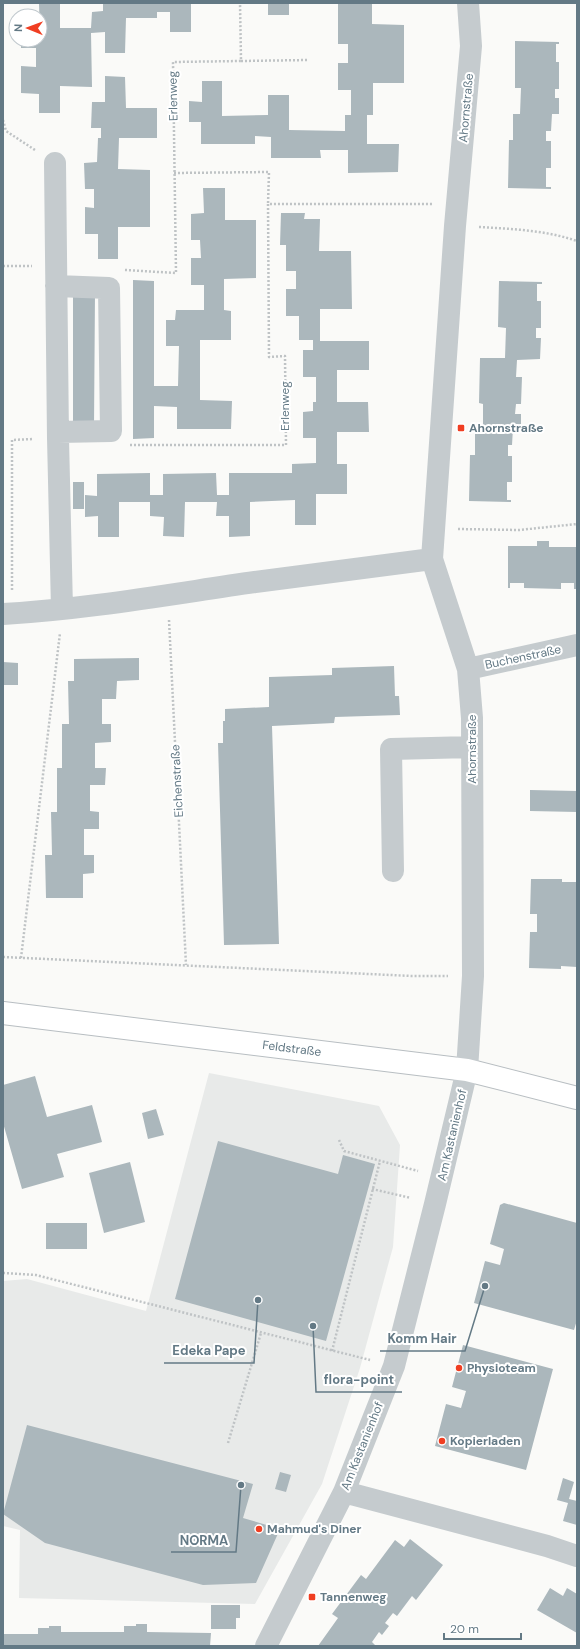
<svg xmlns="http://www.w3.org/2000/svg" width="580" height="1649" viewBox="0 0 580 1649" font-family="'DM Sans',sans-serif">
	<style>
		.built { fill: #e8eae9 }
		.building { fill: #abb7bc }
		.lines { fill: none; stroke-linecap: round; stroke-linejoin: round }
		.major-casing { stroke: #b8bec2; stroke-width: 24 }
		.path { stroke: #bfc3c5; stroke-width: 2.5; stroke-dasharray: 2 2; stroke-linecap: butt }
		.minor { stroke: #c5cbce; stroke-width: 22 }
		.major { stroke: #fff; stroke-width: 22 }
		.poi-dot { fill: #f03e22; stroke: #fff; stroke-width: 1.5 }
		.labels { text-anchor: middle; stroke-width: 4; stroke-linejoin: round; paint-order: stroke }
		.street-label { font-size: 12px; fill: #637985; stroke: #fff }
		.poi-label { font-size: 12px; font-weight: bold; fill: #637985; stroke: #fff; text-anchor: start }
		.leader { fill: none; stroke: #637985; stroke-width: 1.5 }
		.callout-dot { fill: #637985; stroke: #fff; stroke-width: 1.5 }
		.callout-label { font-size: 13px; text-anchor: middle; font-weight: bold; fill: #637985; stroke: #fff; stroke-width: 4; stroke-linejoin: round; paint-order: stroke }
	</style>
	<rect width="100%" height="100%" fill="#fafaf8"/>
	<path class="built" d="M209 1073 379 1106 400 1145 393 1247 360 1368 322 1484 255 1604 19 1598 20 1530 3 1526V1281L27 1279 146 1311Z"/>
	<path class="building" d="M39 3H60V28H91L92 12 103 11V3H191V32H170V12H157V18H126L125 53H105V32L91 33 92 87 60 86V113H39V94L21 93V66L36 67V48H21V40H40Z
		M268 3H289V15H268Z
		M346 3H372V24L404 25V83H373V115H367V144H399L398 172 348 173V150H320L321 158H271V137L255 136V144H201V122H189V101L202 102V81H222V116L268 115V95H289V130L345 131V115H351V90H338V63H348V44H338V4Z
		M515 41 559 42V44H556V62H559V89H555V98H559V114H552L551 131H546V141H551V168H546V187H551V189L508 188 509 140H513V114H520L521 88H515Z
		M105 76 125 77 126 108H157V138H119L118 169 150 170V227H118V259H98V234H85V207L94 208V189H85L84 163 97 162 98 138H101V128H91L92 102H105Z
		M203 188H225V220H256V278L224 279V310L231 311V340H200V400L232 401 231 429H177V407L154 406V438L133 439V280L154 281V386H178L179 346H166V320H175L176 310H204V285H191V258H201L200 240H191V214L204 213Z
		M281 213H305L304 219H320L319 251H351L352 309H320V341H369V370H337V402H368L369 432H337V464H347V494H316V525H295V500L250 502V536L229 537V516H216L217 502H185L184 537 163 536 164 517 150 516V502H119V537H98V516L85 517V495L97 496V474L150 473V495H163V474L216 473 217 495H229V473H292V464L316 463V438H303V412L313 411V402H316V377H303V350H313V340H299V316H286V289H296V271H286V245H280Z
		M499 281 542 282V284H537V301H541V328H536V338H541L540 359 517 360 516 377H522L521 404H516L515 414H521V429L513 428 512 445H508V456H512V482H507V500H511V502L469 501 470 455H475V428H483V404L479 403 480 358H505L506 328 498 327Z
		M73 292H95L94 427 73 426Z
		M73 482H84V509H73Z
		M537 541H549V547H577L576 589H574V583H561V589L524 588V583H510V588H508V546H537Z
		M139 658V680L117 681 116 699H102V724H111V742L95 743V768H106L105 785H90V811L99 812V829H84V855H94V873L83 874V898H46L45 855H52L51 812H57V768H62V724H69L68 681H74V659Z
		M3 662 18 663V685H3Z
		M394 666 395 696H399L400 715 335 717 334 723 272 726 279 944 224 945 218 743H223V721H225V709L269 707V677L332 675V668Z
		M530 790 577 791V812L530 811Z
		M531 879H562V882H577V967L561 966V969L529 968 530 932H537V914H530Z
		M35 1076 47 1117 92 1105 102 1142 57 1154 64 1177 22 1189 3 1123V1085Z
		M156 1109 164 1135 148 1139 142 1113Z
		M218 1141 338 1174 343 1155 375 1164 326 1341 175 1299Z
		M130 1162 145 1222 104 1233 89 1173Z
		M504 1203 577 1223V1320L574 1330 474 1303 485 1261 500 1265 504 1249 490 1244 500 1205Z
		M46 1223H87V1249H46Z
		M463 1345 553 1369 526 1470 435 1446 446 1404 461 1408 466 1391 452 1387Z
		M27 1425 253 1484 243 1518 280 1529 256 1583 203 1585 45 1543 3 1514Z
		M280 1472 291 1475 286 1492 275 1489Z
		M563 1478 574 1482 569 1499 577 1501V1525L563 1521 568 1503 557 1500Z
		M410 1539 443 1565 416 1600 412 1596 397 1616 393 1613 385 1623 389 1626 382 1635 379 1632 372 1642 376 1646H318L338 1618 332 1614 361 1575 366 1579 395 1540 404 1547Z
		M550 1588 563 1596 567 1588 577 1594V1633L537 1610Z
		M211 1605H240V1618H236V1629H211Z
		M136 1624H147V1632L211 1633 210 1646H3V1634H38V1628H49V1626H61V1632H124V1626H136Z"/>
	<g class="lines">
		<defs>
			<g id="major">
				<path id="s1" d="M3 1013 467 1070 577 1098"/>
			</g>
		</defs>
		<use href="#major" class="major-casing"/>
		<path class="path" d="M241 61 309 60
			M3 120 6 131 35 150
			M174 173 269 172 268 204
			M479 227C512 229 545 230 577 241
			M3 266H32
			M125 270 176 273 173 62 241 61 240 3
			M130 445H286L285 356 269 357 268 204H433
			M458 529 519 530 577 524
			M12 590V440L33 439
			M169 620 186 965
			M3 957 412 976H448
			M21 958 60 633
			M339 1140 344 1151 418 1171
			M372 1189 411 1198
			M3 1273 36 1275 370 1360
			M332 1351 380 1161
			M228 1443 261 1333"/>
		<path class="minor" d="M55 163 58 438 62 609
			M56 286 109 288 111 431 58 432
			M3 614C88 609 171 594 255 582 314 574 373 567 432 559
			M468 669 577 645
			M393 871 391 749 472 747
			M344 1492 547 1546 577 1556
			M266 1646 344 1492 394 1366 435 1204 467 1070 473 976 472 718 468 669 432 559 455 226 471 46 468 3"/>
		<use href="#major" class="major"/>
	</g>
	<g class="poi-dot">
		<rect x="457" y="424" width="8" height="8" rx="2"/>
		<circle cx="459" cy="1368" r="4"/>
		<circle cx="442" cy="1441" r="4"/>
		<circle cx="259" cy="1529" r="4"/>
		<rect x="308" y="1593" width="8" height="8" rx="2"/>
	</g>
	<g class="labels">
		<g class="street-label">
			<text transform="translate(173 96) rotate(-91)" y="4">Erlenweg</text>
			<text transform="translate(466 108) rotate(-85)" y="4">Ahornstraße</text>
			<text transform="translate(285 406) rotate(-90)" y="4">Erlenweg</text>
			<text transform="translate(523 657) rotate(-12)" y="4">Buchenstraße</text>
			<text transform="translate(472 749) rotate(-90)" y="4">Ahornstraße</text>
			<text transform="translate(177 781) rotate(-93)" y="4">Eichenstraße</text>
			<text dy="4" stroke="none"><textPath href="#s1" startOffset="291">Feldstraße</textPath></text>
			<text transform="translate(452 1135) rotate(-77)" y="4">Am Kastanienhof</text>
			<text transform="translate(362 1446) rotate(-68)" y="4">Am Kastanienhof</text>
		</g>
		<g class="poi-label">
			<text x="469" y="432">Ahornstraße</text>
			<text x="467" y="1372">Physioteam</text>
			<text x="450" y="1445">Kopierladen</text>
			<text x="267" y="1533">Mahmud's Diner</text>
			<text x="320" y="1601">Tannenweg</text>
		</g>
	</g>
	<path class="leader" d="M485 1286L465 1351H380M258 1300L254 1363H164M313 1326L316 1392H402M241 1485L236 1552H171"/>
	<g class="callout-dot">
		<circle cx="485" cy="1286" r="4"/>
		<circle cx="258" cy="1300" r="4"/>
		<circle cx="313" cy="1326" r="4"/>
		<circle cx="241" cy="1485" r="4"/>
	</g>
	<g class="callout-label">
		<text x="422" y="1343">Komm Hair</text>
		<text x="209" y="1355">Edeka Pape</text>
		<text x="359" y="1384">flora-point</text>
		<text x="204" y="1545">NORMA</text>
	</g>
	<rect width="580" height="1649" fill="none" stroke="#637985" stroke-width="8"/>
	<g transform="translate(28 28) rotate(271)"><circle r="19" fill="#ffffff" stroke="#c1c9ce"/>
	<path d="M0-3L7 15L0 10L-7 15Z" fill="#f03e22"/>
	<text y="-6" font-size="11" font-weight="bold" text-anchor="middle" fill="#637985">N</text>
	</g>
	<path d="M444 1633v6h77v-6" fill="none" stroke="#637985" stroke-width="2"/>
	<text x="450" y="1633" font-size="12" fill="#637985" stroke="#ffffff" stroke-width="3" paint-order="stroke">20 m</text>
</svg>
